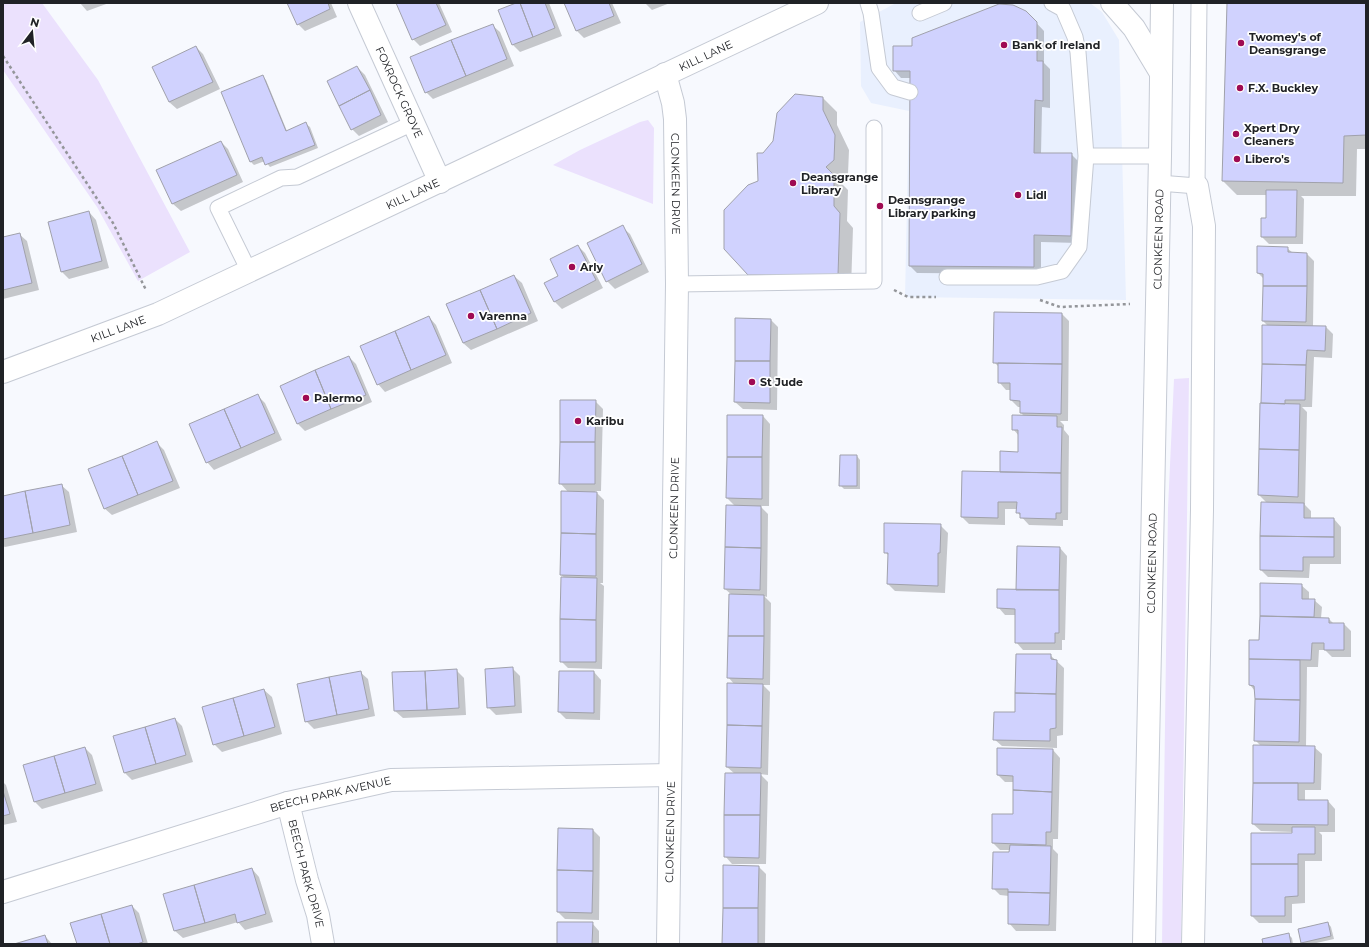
<svg xmlns="http://www.w3.org/2000/svg" width="1369" height="947" viewBox="0 0 1369 947" font-family="Montserrat,sans-serif">
	<style>
		.built { fill: #e9f0fe }
		.green { fill: #ebe1fd }
		.shadow { fill: #0003 }
		.building { fill: #d0d2fe; stroke: #a0a1ab }
		.lines { fill: none; stroke-linecap: round; stroke-linejoin: round }
		.service-casing { stroke: #c5cad4; stroke-width: 17 }
		.minor-casing { stroke: #c5cad4; stroke-width: 24 }
		.secondary-casing { stroke: #c5cad4; stroke-width: 24 }
		.path { stroke: #94969a; stroke-width: 2.5; stroke-dasharray: 3 3; stroke-linecap: butt }
		.service { stroke: #fff; stroke-width: 15 }
		.minor { stroke: #fff; stroke-width: 22 }
		.secondary { stroke: #fff; stroke-width: 22 }
		.poi-dot { fill: #9f0b53; stroke: #fff; stroke-width: 1.5 }
		.labels { text-anchor: middle; stroke-width: 3.5; stroke-linejoin: round; paint-order: stroke }
		.poi-label { font-size: 11px; font-weight: bold; fill: #202226; stroke: #fff; text-anchor: start }
		.street-label { font-size: 11px; fill: #202226; stroke: #fff }
	</style>
	<rect width="100%" height="100%" fill="#f7f9fe"/>
	<path class="built" d="M896 3H1090L1102 12 1119 40 1126 300 905 297 909 111 871 103 861 86 860 22Z"/>
	<path class="green" d="M3 3H42L98 80 190 252 138 281 97 207 3 70Z
		M648 120 654 128 653 204 553 165 580 150 640 122Z
		M1189 378 1181 944H1162L1168 508 1174 379Z"/>
	<path class="shadow" d="M80 3H109L87 11Z
		M288 3H331L337 17 305 31 298 24Z
		M397 3H439L452 32 420 46 413 39Z
		M519 3H549L562 36 520 52 512 44Z
		M565 3H612L621 23 584 38 577 31Z
		M645 3H670L652 10Z
		M1228 3H1366V149H1357L1356 196H1301L1304 199 1303 244H1269L1262 237 1267 219V195H1237L1223 181Z
		M1026 12 1044 31V63L1050 69V108L1042 107 1041 154H1071L1079 162 1078 243 1041 242V274L917 273 910 266 911 78H901L894 70 913 47Z
		M492 25 500 32 514 66 433 99 426 92Z
		M196 47 203 54 220 89 177 109 169 102Z
		M357 67 365 75 388 122 359 136 352 129Z
		M263 77 266 80 287 131 306 124 310 127 318 148 270 167 265 161 254 165 251 162Z
		M823 98 837 112V125L849 150 848 174 840 182 848 190 847 221 853 228 851 289H763L749 274 759 182 763 154Z
		M221 142 228 149 243 182 181 211 173 204 158 171Z
		M89 212 96 220 109 268 69 279 61 271Z
		M622 227 630 234 649 272 615 289 607 281 588 244Z
		M19 234 27 241 39 290 3 299V238Z
		M578 246 585 253 603 288 562 309 555 302 560 276Z
		M1287 248 1293 253 1307 254 1314 261 1313 327H1326L1333 334 1332 358 1314 357 1312 407H1302L1307 412 1305 505 1311 511V519H1334L1341 527V564H1310L1309 578 1268 577 1261 570 1267 503 1259 495 1263 326H1268L1263 321 1264 279 1258 273Z
		M514 276 522 283 538 321 471 350 463 343Z
		M1062 314 1069 321 1068 421H1060L1064 425V430L1069 436 1068 520H1063V526L1029 525 1017 512 1018 509H1005V525L969 524 962 517 1019 453V436L1013 429 1025 417 1021 413V407H1018L1011 400V390H1006L999 382V367L994 362Z
		M429 317 436 325 452 363 385 392 378 384Z
		M771 320 778 327 777 410 743 409 735 402Z
		M349 357 356 364 372 402 305 431 298 424 282 386Z
		M258 396 265 403 282 440 214 470 207 462Z
		M595 401 603 409 601 491H595L604 500 603 583H600L604 586 602 669 568 668 561 661 565 578 561 575 569 493 560 483Z
		M728 416H763L770 424 769 506H760L768 514 767 597 764 596 771 603 770 685H763L770 692 768 775 760 774 768 782 766 864H732L725 856 735 774 727 767 735 685 728 677 732 595 725 589 736 507 727 498Z
		M157 443 164 450 180 488 112 515 104 508Z
		M841 456H857L860 460V489H844L840 485Z
		M61 485 69 492 77 532 5 547 3 546V497Z
		M940 525 948 533 945 593 895 591 888 584 889 556 885 552Z
		M1060 548 1067 556 1065 640H1062V650H1023L1016 642V615H1005L998 607Z
		M1261 584 1301 585 1309 592V600H1314L1322 607 1321 618 1329 619 1334 624H1344L1351 631V657H1332L1325 650H1319L1318 667H1307L1306 747H1314L1322 754 1321 790H1305V801H1328L1335 809V832H1319L1322 835V861H1305V903L1292 904V923H1259L1252 916 1292 834 1293 832 1261 831 1253 824 1261 746 1255 740V691L1250 685V641H1260Z
		M1050 655 1064 668 1063 735 1057 736V748L1002 746 994 739 1016 713Z
		M512 668 520 676 522 713 496 715 488 707Z
		M456 670 464 678 466 715 403 718 395 711Z
		M360 672 368 679 375 716 314 729 306 721Z
		M594 672 601 680 600 720 566 719 559 712Z
		M264 690 272 697 282 734 222 752 214 744Z
		M175 719 182 726 193 762 132 780 125 773Z
		M85 748 92 755 103 791 42 809 35 802Z
		M1053 750 1060 758 1058 839H1053V849L1058 854 1056 931H1016L1009 923V896L1000 895 993 888 1010 853V850H1000L993 843 1014 815V782H1005L998 775Z
		M3 782 6 785 17 822 3 825Z
		M593 830 600 837 599 920 565 919 558 912Z
		M759 867 766 874 765 944H723Z
		M252 869 259 877 273 922 245 930 238 922 183 938 175 931 165 895Z
		M132 906 139 913 148 944H78Z
		M592 923 599 931V944H558Z
		M1328 923 1331 927 1334 939 1312 944H1304L1302 942Z
		M1288 934 1292 938 1293 944H1264Z
		M45 936 52 944H16Z"/>
	<path class="building" d="M287 3H328L330 9 297 25Z
		M396 3H436L446 25 412 40Z
		M516 3H520L533 37 512 45 498 10Z
		M520 3H545L555 28 533 37Z
		M564 3H609L614 16 576 31Z
		M1227 3H1366V135L1344 136 1343 183 1222 181Z
		M999 4 1013 5 1026 11 1037 22V61H1043V101L1035 100 1034 153H1072L1071 236 1034 235V267L909 266 910 71H893V46H912V38Z
		M493 24 507 59 466 76 451 40Z
		M451 40 466 76 425 93 410 57Z
		M196 46 213 82 169 102 152 67Z
		M357 66 370 90 339 106 327 81Z
		M263 75 286 131 306 122 315 145 265 165 262 157 250 162 221 92Z
		M370 90 381 115 351 130 339 106Z
		M795 94 823 97V110L835 135 834 160 826 167 834 175V206L840 213 838 275H748L724 249V210L748 185 758 181 757 153H763L773 141 777 113Z
		M221 141 237 175 172 204 156 170Z
		M1266 190H1297L1296 237H1261V218H1266Z
		M89 211 102 261 61 272 48 222Z
		M623 225 642 264 606 282 587 243Z
		M20 233 32 283 3 290V237Z
		M578 245 596 280 554 302 544 283 558 276 550 259Z
		M1257 246 1288 247V252L1307 253V286H1263V274L1257 273Z
		M514 275 531 313 497 329 480 290Z
		M1263 286H1307L1306 322 1262 321Z
		M480 290 497 329 463 343 446 304Z
		M994 312 1062 313V364L993 363Z
		M429 316 446 355 411 370 395 331Z
		M735 318 771 319 770 361H735Z
		M1262 325 1326 326 1325 351 1307 350 1306 365 1262 364Z
		M395 331 411 370 377 385 360 346Z
		M349 356 366 395 331 409 315 370Z
		M735 361H770V403L734 402Z
		M998 363 1062 364 1061 414 1020 413V401L1010 400V383H998Z
		M1262 364 1306 365 1305 400H1285V404L1261 403Z
		M315 370 331 409 297 424 280 386Z
		M258 394 275 433 241 448 224 409Z
		M560 400H596L595 442H560Z
		M1260 403 1300 404 1299 450 1259 449Z
		M224 409 241 448 206 463 189 424Z
		M727 415H763L762 457H727Z
		M1012 415 1057 416V427H1062L1061 473 1000 472V451L1018 452V430H1012Z
		M157 441 173 481 138 495 122 456Z
		M560 442H595V484H559Z
		M1259 449 1299 450 1298 497 1258 495Z
		M840 455H857V486H839Z
		M122 456 138 495 104 509 88 469Z
		M727 457H762V499L726 498Z
		M962 471 1061 473V513H1056V519L1020 518V513H1016L1017 502H998V518L961 517Z
		M62 484 70 525 33 533 25 491Z
		M25 491 33 533 3 539V496Z
		M561 491 597 492 596 534 561 533Z
		M1261 502 1304 503V518H1334V537L1260 536Z
		M726 505 761 506V548L725 547Z
		M884 523 941 524 940 553H938V586L887 584 888 553H884Z
		M561 533 596 534V576L560 575Z
		M1260 536 1334 537V557H1303V571L1260 570Z
		M1017 546 1060 547 1059 590H1016Z
		M725 547 761 548 760 590 724 589Z
		M561 577 597 578 596 620 560 619Z
		M1260 583 1302 584V599H1315L1314 617 1260 616Z
		M997 589 1059 590V633H1055V643H1015V609L997 608Z
		M729 594 764 595V636H728Z
		M1260 616 1329 618V623H1344V650H1324V643H1312L1311 660 1249 659V640H1259Z
		M560 619 596 620V662H560Z
		M728 636H764L763 679 727 678Z
		M1016 654H1051V659L1057 660 1056 694 1015 693Z
		M1249 659 1300 660V700L1255 699 1254 686 1249 685Z
		M513 667 515 706 487 708 485 669Z
		M457 669 459 708 427 710 425 671Z
		M361 671 369 709 337 715 329 677Z
		M425 671 427 710 394 711 392 672Z
		M559 671H594V713L558 712Z
		M329 677 337 715 305 722 297 684Z
		M727 683 763 684 762 726 727 725Z
		M264 689 275 727 244 736 233 698Z
		M1015 693 1056 694V728L1050 729V741L993 740 994 712H1015Z
		M233 698 244 736 213 745 202 707Z
		M1255 699 1300 700 1299 742 1254 741Z
		M175 718 186 755 156 764 145 727Z
		M727 725 762 726 761 768 726 767Z
		M145 727 156 764 124 773 113 736Z
		M1253 745 1315 746 1314 783H1253Z
		M85 747 96 784 65 793 54 756Z
		M997 748 1053 749 1052 792 1013 790V776L997 775Z
		M54 756 65 793 34 802 23 765Z
		M725 773H761L760 815H724Z
		M1253 783H1298V800H1328V825L1252 824Z
		M1013 790 1052 792 1051 832H1046V845L992 843V814H1013Z
		M3 791 10 814 3 816Z
		M724 815H760L759 858 724 857Z
		M1292 827H1315V854H1298V864H1251V833H1292Z
		M558 828 593 829V871L557 870Z
		M1010 845 1051 846 1050 893 1008 892V889H992L993 852H1009Z
		M1251 864H1298V896L1285 897V916H1251Z
		M723 865 759 866 758 908H723Z
		M252 868 266 914 237 923 235 914 205 923 194 885Z
		M557 870 593 871 592 913 557 912Z
		M194 885 205 923 174 931 163 894Z
		M1008 892 1050 893 1049 925 1008 924Z
		M132 905 143 942 137 944H110L101 914Z
		M723 908H758V944H722Z
		M101 914 110 944H77L70 923Z
		M557 922H593L592 944H557Z
		M1328 922 1331 936 1301 943 1298 929Z
		M1289 933 1291 944H1263L1262 939Z
		M45 935 48 944H14Z"/>
	<g class="lines">
		<defs>
			<path id="service" d="M868 3 871 13 879 68 893 87 910 92
				M1052 3 1063 9 1075 37 1078 52 1086 156H1160
				M920 13 944 3
				M1159 183 1197 186 1199 3
				M249 271 218 208 281 178 297 177 413 123
				M947 277H1037L1062 271 1079 247 1086 156
				M677 284 874 281V128"/>
			<g id="minor">
				<path id="s1" d="M359 3 440 182"/>
				<path id="s2" d="M665 74 673 103 675 119 677 284 668 944"/>
				<path id="s3" d="M288 803 307 880 318 915 323 944"/>
				<path id="s4" d="M3 892 288 803 391 780 670 775"/>
				<path d="M1193 944 1202 510 1204 226 1197 186"/>
			</g>
			<g id="secondary">
				<path d="M1112 3 1134 28 1161 73"/>
				<path id="s5" d="M3 372 158 314 817 3"/>
				<path id="s6" d="M1144 944 1160 156 1162 3"/>
			</g>
		</defs>
		<use href="#service" class="service-casing"/>
		<use href="#minor" class="minor-casing"/>
		<use href="#secondary" class="secondary-casing"/>
		<path class="path" d="M3 56 113 223 146 290
			M894 290 908 297H936
			M1040 300 1060 307 1130 304"/>
		<use href="#service" class="service"/>
		<use href="#minor" class="minor"/>
		<use href="#secondary" class="secondary"/>
	</g>
	<g class="poi-dot">
		<circle cx="1241" cy="43" r="4"/>
		<circle cx="1004" cy="45" r="4"/>
		<circle cx="1240" cy="88" r="4"/>
		<circle cx="1236" cy="134" r="4"/>
		<circle cx="1237" cy="159" r="4"/>
		<circle cx="793" cy="183" r="4"/>
		<circle cx="1018" cy="195" r="4"/>
		<circle cx="880" cy="206" r="4"/>
		<circle cx="572" cy="267" r="4"/>
		<circle cx="471" cy="316" r="4"/>
		<circle cx="752" cy="382" r="4"/>
		<circle cx="306" cy="398" r="4"/>
		<circle cx="578" cy="421" r="4"/>
	</g>
	<g class="labels">
		<g class="poi-label">
			<text x="1249" y="41">Twomey's of<tspan x="1249" dy="13">Deansgrange</tspan></text>
			<text x="1012" y="49">Bank of Ireland</text>
			<text x="1248" y="92">F.X. Buckley</text>
			<text x="1244" y="132">Xpert Dry<tspan x="1244" dy="13">Cleaners</tspan></text>
			<text x="1245" y="163">Libero's</text>
			<text x="801" y="181">Deansgrange<tspan x="801" dy="13">Library</tspan></text>
			<text x="1026" y="199">Lidl</text>
			<text x="888" y="204">Deansgrange<tspan x="888" dy="13">Library parking</tspan></text>
			<text x="580" y="271">Arly</text>
			<text x="479" y="320">Varenna</text>
			<text x="760" y="386">St Jude</text>
			<text x="314" y="402">Palermo</text>
			<text x="586" y="425">Karibu</text>
		</g>
		<g class="street-label">
			<text dy="4" stroke="none"><textPath href="#s5" startOffset="771">KILL LANE</textPath></text>
			<text dy="4" stroke="none"><textPath href="#s1" startOffset="98">FOXROCK GROVE</textPath></text>
			<text dy="4" stroke="none"><textPath href="#s2" startOffset="111">CLONKEEN DRIVE</textPath></text>
			<text dy="4" stroke="none"><textPath href="#s5" startOffset="447">KILL LANE</textPath></text>
			<text dy="4" stroke="none"><textPath href="#s6" startOffset="705">CLONKEEN ROAD</textPath></text>
			<text dy="4" stroke="none"><textPath href="#s5" startOffset="123">KILL LANE</textPath></text>
			<text transform="translate(674 508) rotate(-89)" y="4">CLONKEEN DRIVE</text>
			<text dy="4" stroke="none"><textPath href="#s6" startOffset="381">CLONKEEN ROAD</textPath></text>
			<text dy="4" stroke="none"><textPath href="#s4" startOffset="342">BEECH PARK AVENUE</textPath></text>
			<text transform="translate(670 832) rotate(-89)" y="4">CLONKEEN DRIVE</text>
			<text dy="4" stroke="none"><textPath href="#s3" startOffset="73">BEECH PARK DRIVE</textPath></text>
		</g>
	</g>
	<rect width="1369" height="947" fill="none" stroke="#202226" stroke-width="8"/>
	<g transform="translate(32 32) rotate(16)" stroke="#ffffff" stroke-width="3" paint-order="stroke">
	<path d="M0-3L7 15L0 10L-7 15Z" fill="#202226"/>
	<text y="-6" font-size="11" font-weight="bold" text-anchor="middle" fill="#202226">N</text>
	</g>
</svg>
